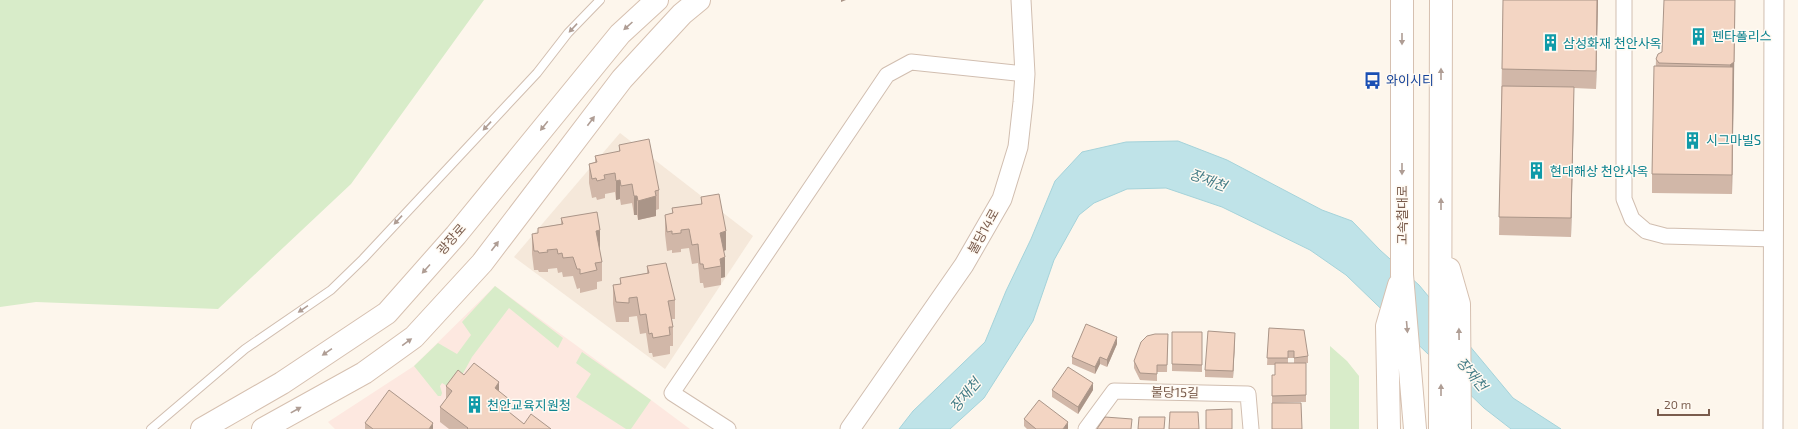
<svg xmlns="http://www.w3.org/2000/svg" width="1798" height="429" viewBox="0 0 1798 429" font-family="'Exo 2','Noto Sans KR',sans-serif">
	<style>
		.residential { fill: #f5e8da }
		.commercial { fill: #fde8e0 }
		.green { fill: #d8ecc9 }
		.water { fill: #bfe3e8; stroke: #a5d3da }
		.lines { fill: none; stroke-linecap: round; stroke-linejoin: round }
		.service-casing { stroke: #d1beb0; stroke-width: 10 }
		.minor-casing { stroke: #d1beb0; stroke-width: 17 }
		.tertiary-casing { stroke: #d1beb0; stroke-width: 21 }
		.secondary-casing { stroke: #d6c0b0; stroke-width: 24 }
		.service { stroke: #fff; stroke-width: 8 }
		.minor { stroke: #fff; stroke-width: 15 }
		.tertiary { stroke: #fff; stroke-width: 19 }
		.secondary { stroke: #fff; stroke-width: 22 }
		.wall { fill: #d1b7a8; fill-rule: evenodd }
		.shaded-wall { fill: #aa9588 }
		.building { fill: #f3d5c3; stroke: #aa9588 }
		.oneway { fill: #af9d94 }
		.labels { text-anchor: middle; stroke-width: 3; stroke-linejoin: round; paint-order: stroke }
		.culture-label { font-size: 13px; fill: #0d838f; stroke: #fffaf3; text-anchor: start }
		.transit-label { font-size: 13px; fill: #164399; stroke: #fffaf3; text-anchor: start }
		.street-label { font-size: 13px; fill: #7a5c4d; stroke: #fffaf3 }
		.water-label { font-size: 14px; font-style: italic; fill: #437c86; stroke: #fffaf3 }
	</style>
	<rect width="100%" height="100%" fill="#fdf6ec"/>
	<path class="residential" d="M620 133 753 236 665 369 514 257Z"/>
	<path class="commercial" d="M495 286 651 400 690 429H335L328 422 414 366Z"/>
	<path class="green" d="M0 0H484L351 184 218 309 36 302 0 307Z
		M495 286 563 338 558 348 509 308 472 357 454 390 442 383 440 386 442 393 441 396H438L414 366 438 343 457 354 471 335 462 322Z
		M1330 346 1347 361 1359 376V429H1330Z
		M582 352 651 400 631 429H626L576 397 591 374 576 363Z"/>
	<path class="water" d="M1178 141 1227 160 1322 210 1352 221 1380 250 1419 285 1513 398 1561 429H1511L1484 408 1346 275 1310 250 1222 207 1166 188 1127 189 1094 203 1079 215 1054 260 1033 321 984 398 950 429H899L913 411 985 342 1006 291 1031 239 1055 181 1082 152 1126 142Z"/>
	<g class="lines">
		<defs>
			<path id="service" d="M151 429 245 349 331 290 363 259 537 73 568 33 600 0"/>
			<path id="minor" d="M1624 0V199L1632 219 1646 231 1665 236 1774 239
				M728 429 672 393 887 75 911 62 1025 74
				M1086 429 1114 391 1248 394 1251 429"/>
			<path id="tertiary" d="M850 429 964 265 1002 199 1018 147 1023 102 1025 74 1021 0
				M1773 429 1774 0"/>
			<path id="secondary" d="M1402 0V275L1415 429
				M1449 269 1459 304 1460 429
				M202 429 282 383 387 313 456 235 620 34 657 0
				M263 429 364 373 414 337 482 263 622 79 682 14 699 0
				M1389 429 1387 326 1399 285
				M1440 429 1441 0"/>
		</defs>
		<use href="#service" class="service-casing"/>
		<use href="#minor" class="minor-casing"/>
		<use href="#tertiary" class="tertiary-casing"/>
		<use href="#secondary" class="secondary-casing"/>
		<use href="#service" class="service"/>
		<use href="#minor" class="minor"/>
		<use href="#tertiary" class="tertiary"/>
		<use href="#secondary" class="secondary"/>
	</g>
	<path class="wall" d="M1503 0H1598L1596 89 1574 88 1571 237 1499 235Z
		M1735 0 1732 194 1652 193V174L1656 59 1662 52Z
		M619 145 659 190V209L656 210V216L638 220 637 215H634L632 203 621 205 620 199 616 200 615 192 605 194V198L597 200 596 197 592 198 589 183V164L595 162V156L619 152Z
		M701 197 726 250 724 251 725 277 721 278V285L704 288 703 283H700L698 263 692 264 689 248 681 249V252L672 253V250L667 251 665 234V215L672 213V208L701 204Z
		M561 218 600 250H599L602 262V281L597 282V289L580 293V288L577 289 573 276 563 277 562 272 558 273 557 268 548 269V272H539L538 270H534L532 254V234H538V228L561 224Z
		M647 266 675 300V319H672L673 327V346H670V354L653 357 652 353H649L646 333 640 334 637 316 629 317V322H616L613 304V285L620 284V278L647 273Z
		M1269 328 1308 356V363H1306V402L1272 403V375H1275V365H1267ZM1288 358H1294V363H1288Z
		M1172 332H1202V372L1172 371Z
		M1168 334 1167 372H1157V381L1140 380 1134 368V361Z
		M1235 340 1233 378 1205 377V370Z
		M1117 344 1107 367 1100 364 1095 374 1072 364V357Z
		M464 375 499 391 510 413 524 424 551 429H449L440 422V407L446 399V386Z
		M1052 390H1093L1078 414 1052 397Z
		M1024 419 1068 429H1027L1024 426Z
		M365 423 433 429H365Z"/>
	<path class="shaded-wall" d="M841 0H846L841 2Z
		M1597 0H1598L1596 89V71Z
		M1735 0 1734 81 1732 194 1730 65Z
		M1574 87V106L1571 237V218Z
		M620 180V199L616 200V181Z
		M634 196H637V215H634Z
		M656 196V216L638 220V201Z
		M600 230V250H596V231Z
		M726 231V250L720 252V233Z
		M725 257V277L721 278V266L720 259Z
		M1235 333V340L1233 378V371Z
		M1117 337V344L1107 367V360Z
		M1100 357V364L1095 374V367Z
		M499 382V398L495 388Z
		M1093 383V390L1078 414V407Z
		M510 400V416L504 408Z
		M1068 422V429H1063Z
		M433 423V429H429Z"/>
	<path class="building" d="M1503 0H1597L1596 71 1502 69Z
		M1664 0H1735L1734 62 1730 65 1659 63 1656 59 1658 54 1662 52Z
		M1654 66 1733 67 1732 175 1652 174Z
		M1502 86 1574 87 1571 218 1499 217Z
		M649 139 659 190 655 191 656 196 638 201 637 196H634L632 184 621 186 620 180 616 181 615 173 604 175 605 179 597 181 596 178 592 179 589 164 597 162 595 156 620 151 619 145Z
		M719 194 726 231 720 233 725 257 720 259 721 266 704 269 703 264H700L698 244 692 245 689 229 681 230V233L672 234V231L667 232 665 215 673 213 672 208 702 204 701 197Z
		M597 212 600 230 596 231 602 262 595 263 597 270 580 274V269H577L573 257 563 258 562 253 558 254 557 249 547 250 548 252 539 253 538 251H534L532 234 538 233V228L563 224 561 218Z
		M666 263 675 300 668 301 673 327H669L670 335 653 338 652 333 649 334 646 314 640 315 637 297 629 298V303L616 302 613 285 621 284 620 278 649 273 647 266Z
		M1086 324 1117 337 1107 360 1100 357 1095 367 1072 357Z
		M1269 328 1304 330 1308 356 1294 358V351H1288V358H1267Z
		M1208 331 1235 333 1233 371 1205 370Z
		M1172 332H1202V365L1172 364Z
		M1155 334H1168L1167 365H1157V374L1140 373 1134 361 1141 342 1147 336Z
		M474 363 499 382 495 388 510 400 504 408 524 424 531 414 551 429H467L468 428 440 407 452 391 446 386 458 370 464 375Z
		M1275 363H1306V395L1272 396V375H1275Z
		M1068 367 1093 383 1078 407 1052 390Z
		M389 390 433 423 429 429H373L365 423Z
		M1039 400 1068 422 1063 429H1036L1024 419Z
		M1272 403H1301L1302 429H1272Z
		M1232 409V429H1206V410Z
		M1170 412H1198L1199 429H1169Z
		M1105 417 1132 419 1131 429H1097Z
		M1139 417H1165L1164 429H1138Z"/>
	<defs><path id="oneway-solid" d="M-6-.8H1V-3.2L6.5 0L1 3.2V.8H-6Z"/></defs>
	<g class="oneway">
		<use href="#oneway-solid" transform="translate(628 26) rotate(138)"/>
		<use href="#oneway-solid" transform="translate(573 28) rotate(133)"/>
		<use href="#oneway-solid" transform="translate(1402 39) rotate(90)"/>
		<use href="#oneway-solid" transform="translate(1441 74) rotate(-90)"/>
		<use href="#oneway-solid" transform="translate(591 121) rotate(-53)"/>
		<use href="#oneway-solid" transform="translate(487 126) rotate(133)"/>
		<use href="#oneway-solid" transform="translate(544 126) rotate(129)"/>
		<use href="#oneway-solid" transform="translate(1402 169) rotate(90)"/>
		<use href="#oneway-solid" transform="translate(1441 204) rotate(-90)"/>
		<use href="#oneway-solid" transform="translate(398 220) rotate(133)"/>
		<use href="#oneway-solid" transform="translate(495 246) rotate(-53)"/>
		<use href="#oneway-solid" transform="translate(426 269) rotate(132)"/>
		<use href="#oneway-solid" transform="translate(303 309) rotate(146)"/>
		<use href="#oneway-solid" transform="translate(1407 327) rotate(85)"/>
		<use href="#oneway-solid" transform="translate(1459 334) rotate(-91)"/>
		<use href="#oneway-solid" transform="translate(407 342) rotate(-36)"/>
		<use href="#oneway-solid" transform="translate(327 352) rotate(146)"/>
		<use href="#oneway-solid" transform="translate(1441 390) rotate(-90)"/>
		<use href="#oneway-solid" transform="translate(296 410) rotate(-29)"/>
	</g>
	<defs>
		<symbol id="building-bare" viewBox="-9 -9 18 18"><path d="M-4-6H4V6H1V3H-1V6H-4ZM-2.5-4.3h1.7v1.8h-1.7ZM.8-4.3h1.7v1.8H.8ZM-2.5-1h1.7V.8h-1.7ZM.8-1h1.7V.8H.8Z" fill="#0f9aa8" stroke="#fffaf3" stroke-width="2.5" paint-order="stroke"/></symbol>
		<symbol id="bus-bare" viewBox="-9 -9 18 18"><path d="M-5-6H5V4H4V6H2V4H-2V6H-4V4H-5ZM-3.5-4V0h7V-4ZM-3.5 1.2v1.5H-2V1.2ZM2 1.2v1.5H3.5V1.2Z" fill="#1a4fb4" stroke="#fffaf3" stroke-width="2.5" paint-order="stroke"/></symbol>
	</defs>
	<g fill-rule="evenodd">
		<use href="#building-bare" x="1686" y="24" width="25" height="25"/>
		<use href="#building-bare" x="1538" y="30" width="25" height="25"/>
		<use href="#bus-bare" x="1360" y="68" width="25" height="25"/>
		<use href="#building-bare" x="1680" y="128" width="25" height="25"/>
		<use href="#building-bare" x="1524" y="158" width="25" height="25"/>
		<use href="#building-bare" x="462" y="392" width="25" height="25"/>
	</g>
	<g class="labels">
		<g class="culture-label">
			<text x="1712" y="41">펜타폴리스</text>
			<text x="1563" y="48">삼성화재 천안사옥</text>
			<text x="1706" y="145">시그마빌S</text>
			<text x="1550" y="176">현대해상 천안사옥</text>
			<text x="487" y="410">천안교육지원청</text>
		</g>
		<g class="transit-label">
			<text x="1386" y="85">와이시티</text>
		</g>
		<g class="street-label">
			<text transform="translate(1402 215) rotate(-90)" y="5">고속철대로</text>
			<text transform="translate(983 231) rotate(-61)" y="5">불당14로</text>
			<text transform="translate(451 239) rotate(-49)" y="5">광장로</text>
			<text transform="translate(1175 392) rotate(1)" y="5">불당15길</text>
		</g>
		<g class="water-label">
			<text transform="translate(1208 180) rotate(20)" y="5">장재천</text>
			<text transform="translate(1472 374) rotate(50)" y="5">장재천</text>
			<text transform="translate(965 395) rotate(-50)" y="5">장재천</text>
		</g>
	</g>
	<path d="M1658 409v6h51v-6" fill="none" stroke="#7a5c4d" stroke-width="2"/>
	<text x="1664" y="409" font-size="12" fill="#7a5c4d" stroke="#fffaf3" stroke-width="3" paint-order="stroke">20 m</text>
</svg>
